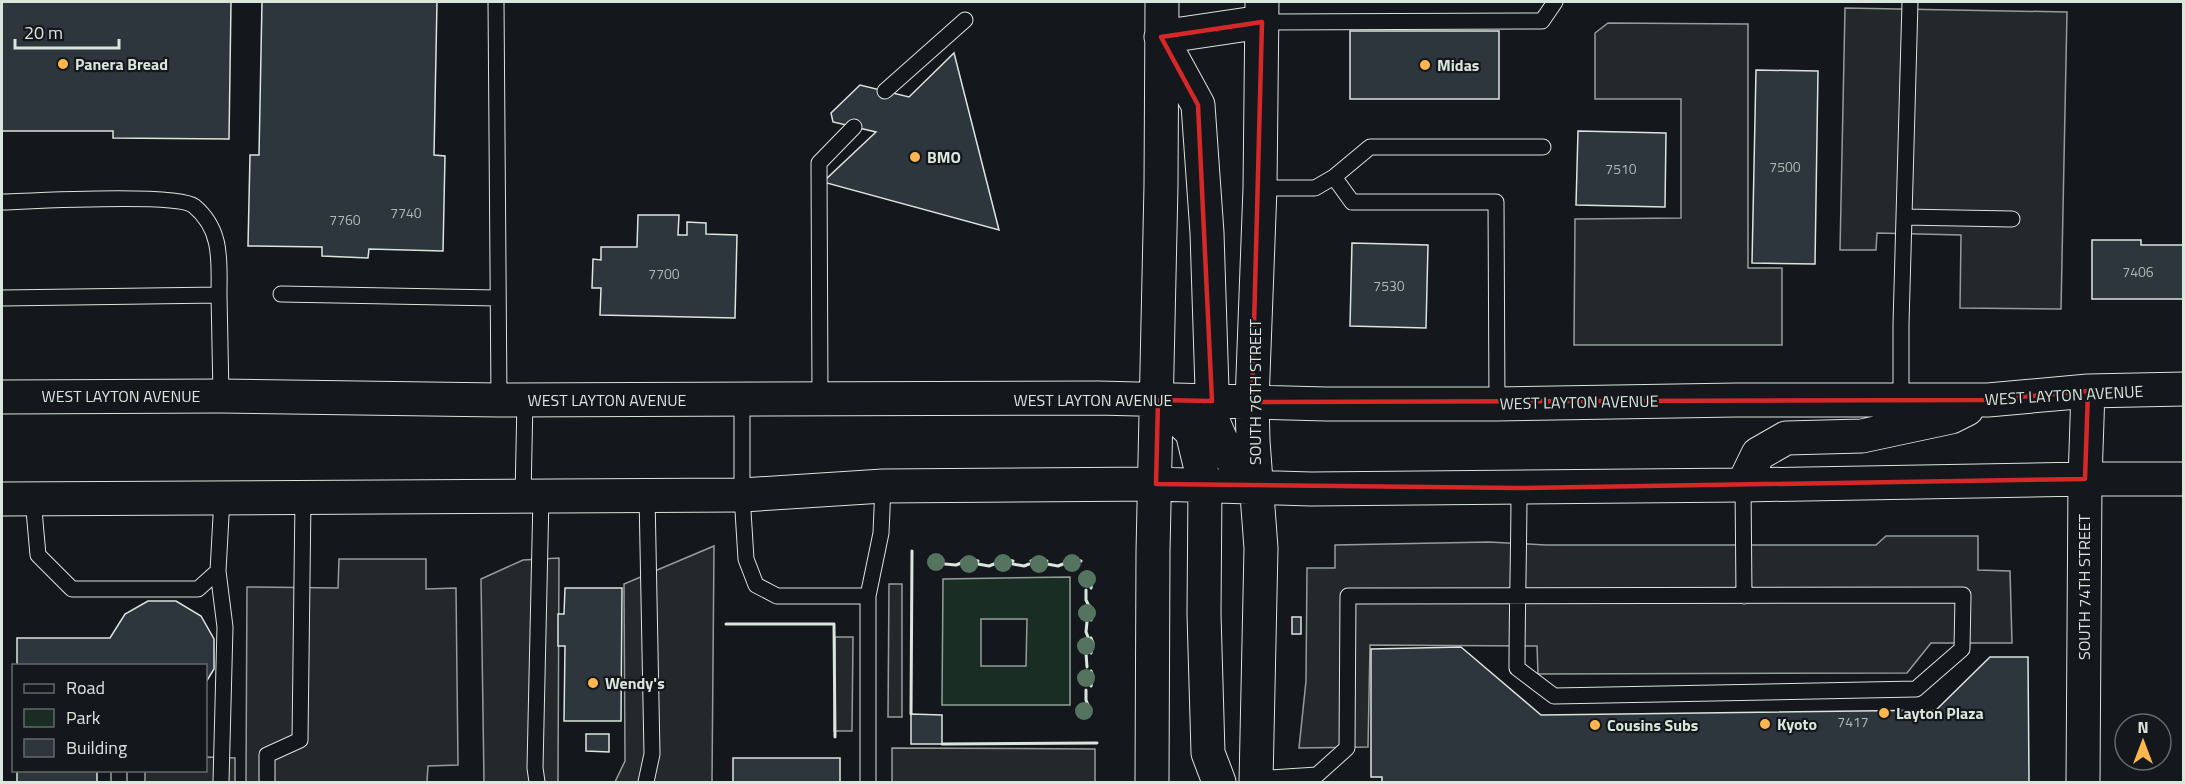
<svg xmlns="http://www.w3.org/2000/svg" width="2185" height="784" viewBox="0 0 2185 784" font-family="'Titillium Web',sans-serif">
	<style>
		.green { fill: #1a2d24; stroke: #939e99; stroke-width: 1.5; fill-rule: evenodd }
		.parking { fill: #24282b; stroke: #939e99; stroke-width: 1.5 }
		.building { fill: #2c363c; stroke: #d8e6dc; stroke-width: 1.5 }
		.lines { fill: none; stroke-linecap: round; stroke-linejoin: round }
		.lane-casing { stroke: #d8e6dc; stroke-width: 17 }
		.secondary-casing { stroke: #d8e6dc; stroke-width: 35 }
		.lane { stroke: #14181c; stroke-width: 15 }
		.secondary { stroke: #14181c; stroke-width: 33 }
		.wall { stroke: #d8e6dc; stroke-width: 3 }
		.tree { fill: #55745f }
		.marked { fill: none; stroke: #d62828; stroke-width: 4.5; stroke-linejoin: round }
		.poi-dot { fill: #ffb74d; stroke: #14181c; stroke-width: 2 }
		.labels { text-anchor: middle; stroke-width: 4.5; stroke-linejoin: round; paint-order: stroke }
		.number-label { font-size: 14px; fill: #adbab4 }
		.poi-label { font-size: 16px; font-weight: bold; fill: #d8e6dc; stroke: #14181c; text-anchor: start }
		.street-label { font-size: 16px; fill: #d8e6dc; stroke: #14181c }
	</style>
	<rect width="100%" height="100%" fill="#14181c"/>
	<path class="green" d="M1070 577V705H942L943 579ZM981 619H1027L1026 666H981Z"/>
	<path class="parking" d="M1845 8 2067 12 2061 309 1960 308 1961 235 1877 233 1876 250H1840Z
		M1608 23 1748 24V268H1782V345H1574L1575 219 1681 218V99H1595V33Z
		M1886 536H1978V570L2010 571 2012 643H1931L1907 673 1538 674 1537 646 1370 645 1368 747 1299 748 1306 681 1307 568H1335V545L1489 542 1546 545H1876Z
		M714 546 712 782H615L625 761 624 584Z
		M559 558 558 782H484L481 579 523 560Z
		M339 559H426V589L456 588 458 765 428 766 427 782H246L247 587 338 588Z
		M889 584H902V717H888Z
		M835 637H853L852 731H834Z
		M892 748 1095 749V782H892Z
		M206 757 235 758V782H145V771L206 770Z"/>
	<path class="building" d="M2 2H231L229 139 113 138V131H2Z
		M262 2H437L434 155 445 156 443 251 369 249 368 258 322 256V247L248 246 250 155H259Z
		M1350 31H1499V99H1350Z
		M954 53 999 230 823 182 876 132 833 122 831 113 860 85 909 97Z
		M1756 70 1818 71 1815 264 1752 263Z
		M1578 131 1666 133 1665 207 1576 205Z
		M638 215H679L678 235H687V222L706 223V234L737 235 735 318 600 315 601 288H592L593 259 601 260V247H637Z
		M2092 240H2141V245H2184V299H2092Z
		M1352 243 1428 245 1426 328 1350 326Z
		M565 588H622L621 721H564L565 646H558V614H564Z
		M148 601H176L201 616 214 639V669L206 682V666H17V638H110L125 614Z
		M1292 617H1301V634H1292Z
		M1461 647 1541 715 1936 710 1990 657H2028L2029 782H1382V777H1371V649Z
		M911 714 942 715V744H911Z
		M586 734H609V752L586 751Z
		M733 758H840V782H733Z
		M17 770H97V782H17Z"/>
	<g class="lines">
		<defs>
			<path id="lane" d="M496 2 499 400
				M1262 22 1542 21 1555 2
				M885 91 965 20
				M1334 177 1370 147H1543
				M1260 188H1315L1334 177 1352 202H1496L1497 404
				M2 202C31 201 178 193 194 206 223 230 219 262 219 295
				M1904 217 2012 219
				M281 294 497 298
				M2 298 219 295 221 396
				M820 399 819 163 854 127
				M1901 399V324L1910 2
				M742 400V495L746 559 756 585 777 596H868
				M1743 485 1744 596
				M523 496 525 400
				M33 499 38 555 72 589H198L218 571 222 498
				M218 571 225 627 221 782
				M119 770V782
				M1256 779 1317 775 1347 748 1348 596C1553 596 1758 596 1963 595L1962 649 1916 689 1554 696 1517 668C1517 608 1519 548 1519 488
				M267 782V755L300 740 303 498
				M537 782 535 768 541 496
				M646 782 652 754 647 495
				M868 782V596L881 533 883 486"/>
			<path id="secondary" d="M1161 37 1262 22
				M1163 41 1198 105 1207 233 1213 421C1225 452 1233 464 1256 488
				M2 397 221 396 499 400 1098 398 1326 404H1497L1736 400H1988L2088 391 2184 389
				M1158 400 1192 432 1205 486 1204 614 1208 753 1219 782
				M1743 485 1758 454 1786 438 1862 436 1951 417 1967 409
				M2 499 742 495 883 486 1156 484 1311 489 1743 485 2085 479H2184
				M1152 782 1153 551 1161 185 1162 2
				M1256 782 1261 548 1253 441 1252 402 1260 188 1262 2
				M2083 782 2085 479 2088 391"/>
		</defs>
		<use href="#lane" class="lane-casing"/>
		<use href="#secondary" class="secondary-casing"/>
		<use href="#lane" class="lane"/>
		<use href="#secondary" class="secondary"/>
		<path class="wall" d="M962 561 967 559 978 561
			M997 561 1002 559 1013 561
			M1031 561 1034 560 1047 561
			M1065 561 1070 559 1081 561
			M945 564 956 565 961 563
			M978 564 989 566 994 564
			M1013 564 1024 566 1029 564
			M1047 564 1058 566 1063 564
			M1090 573 1092 579 1091 588
			M1086 590V600L1088 604
			M1090 606 1092 611 1091 620
			M1087 622 1086 632 1088 637
			M726 624H834L835 737
			M1091 638 1093 643 1091 653
			M1086 653 1087 667
			M1091 671 1093 676 1091 686
			M1086 690V700L1088 705
			M911 714 912 551
			M942 744 1097 743"/>
	</g>
	<g class="tree">
		<circle cx="936" cy="562" r="9"/>
		<circle cx="1003" cy="563" r="9"/>
		<circle cx="1072" cy="563" r="9"/>
		<circle cx="969" cy="564" r="9"/>
		<circle cx="1039" cy="564" r="9"/>
		<circle cx="1087" cy="579" r="9"/>
		<circle cx="1087" cy="613" r="9"/>
		<circle cx="1086" cy="646" r="9"/>
		<circle cx="1086" cy="678" r="9"/>
		<circle cx="1084" cy="711" r="9"/>
	</g>
	<path class="marked" d="M1262 22 1252 402 1988 400 2088 391 2085 479 1519 488 1156 484 1158 400 1212 401 1198 105 1161 37Z"/>
	<g class="poi-dot">
		<circle cx="63" cy="64" r="6"/>
		<circle cx="1425" cy="65" r="6"/>
		<circle cx="915" cy="157" r="6"/>
		<circle cx="593" cy="683" r="6"/>
		<circle cx="1884" cy="713" r="6"/>
		<circle cx="1765" cy="724" r="6"/>
		<circle cx="1595" cy="725" r="6"/>
	</g>
	<g class="labels">
		<g class="number-label">
			<text x="1785" y="172">7500</text>
			<text x="1621" y="174">7510</text>
			<text x="406" y="218">7740</text>
			<text x="345" y="225">7760</text>
			<text x="2138" y="277">7406</text>
			<text x="664" y="279">7700</text>
			<text x="1389" y="291">7530</text>
			<text x="1853" y="727">7417</text>
		</g>
		<g class="poi-label">
			<text x="75" y="70">Panera Bread</text>
			<text x="1437" y="71">Midas</text>
			<text x="927" y="163">BMO</text>
			<text x="605" y="689">Wendy's</text>
			<text x="1896" y="719">Layton Plaza</text>
			<text x="1777" y="730">Kyoto</text>
			<text x="1607" y="731">Cousins Subs</text>
		</g>
		<g class="street-label">
			<text transform="translate(1255 392) rotate(-90)" y="6">SOUTH 76TH STREET</text>
			<text transform="translate(2064 395) rotate(-3)" y="6">WEST LAYTON AVENUE</text>
			<text x="121" y="402">WEST LAYTON AVENUE</text>
			<text x="607" y="406">WEST LAYTON AVENUE</text>
			<text x="1093" y="406">WEST LAYTON AVENUE</text>
			<text transform="translate(1579 402) rotate(-1)" y="6">WEST LAYTON AVENUE</text>
			<text transform="translate(2084 587) rotate(-90)" y="6">SOUTH 74TH STREET</text>
		</g>
	</g>
	<rect width="2185" height="784" fill="none" stroke="#d8e6dc" stroke-width="6"/>
	<rect x="12" y="664" width="195" height="108" fill="#14181c" stroke="#626a69" stroke-width="1.5"/>
	<rect x="24" y="684" width="30" height="9" fill="#14181c" stroke="#626a69" stroke-width="1.5"/>
	<text x="66" y="694" font-size="18" fill="#d8e6dc">Road</text>
	<rect x="24" y="709" width="30" height="18" fill="#1a2d24" stroke="#626a69" stroke-width="1.5"/>
	<text x="66" y="724" font-size="18" fill="#d8e6dc">Park</text>
	<rect x="24" y="739" width="30" height="18" fill="#2c363c" stroke="#626a69" stroke-width="1.5"/>
	<text x="66" y="754" font-size="18" fill="#d8e6dc">Building</text>
	<g transform="translate(2143 742)"><circle r="28" fill="#14181c" stroke="#626a69" stroke-width="1.5"/>
	<path d="M0-4.5L10 22L0 15L-10 22Z" fill="#ffb74d"/>
	<text y="-9" font-size="16" font-weight="bold" text-anchor="middle" fill="#d8e6dc">N</text>
	</g>
	<path d="M15 39v9h104v-9" fill="none" stroke="#d8e6dc" stroke-width="3"/>
	<text x="24" y="39" font-size="18" fill="#d8e6dc" stroke="#14181c" stroke-width="4.5" paint-order="stroke">20 m</text>
</svg>
